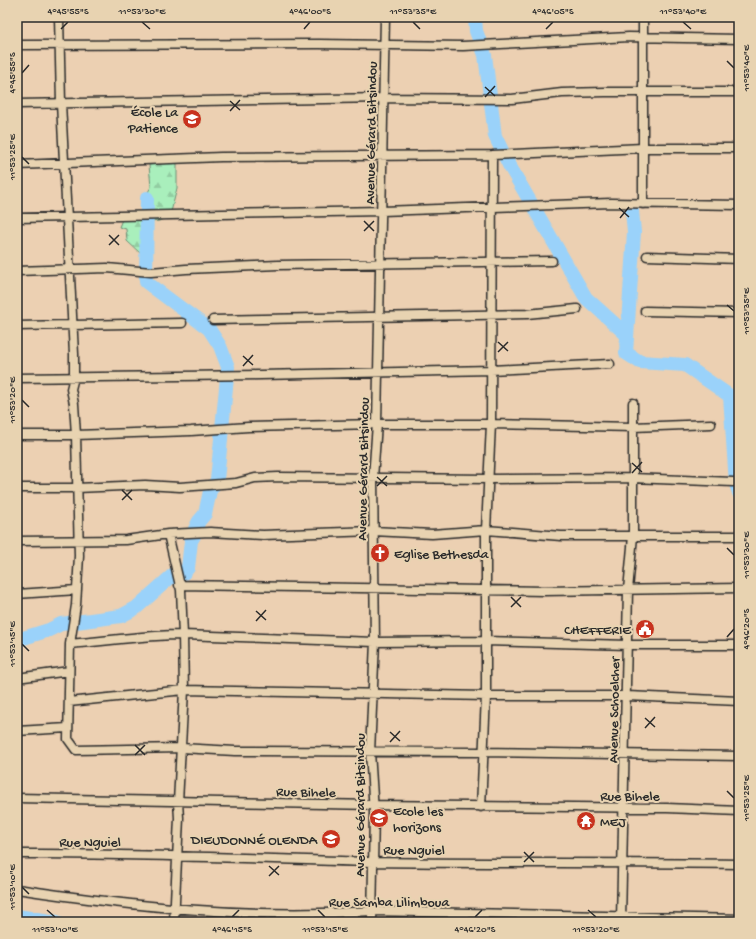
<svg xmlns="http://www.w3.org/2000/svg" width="756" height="939" viewBox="0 0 756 939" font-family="'Gochi Hand',sans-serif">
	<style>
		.forest { fill: url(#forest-firs); stroke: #6a8d74 }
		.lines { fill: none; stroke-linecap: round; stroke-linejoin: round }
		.river { stroke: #9ad2fa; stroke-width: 14 }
		.street-casing { stroke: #2b2b2b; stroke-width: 11 }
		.street { stroke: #e8d3b1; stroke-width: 8 }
		.ticks { fill: none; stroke: #2b2b2b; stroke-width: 1.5 }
		.labels { text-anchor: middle; stroke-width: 4; stroke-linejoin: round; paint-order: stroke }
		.poi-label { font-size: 14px; fill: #2b2b2b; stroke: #e8d3b1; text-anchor: end }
		.street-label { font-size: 14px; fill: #2b2b2b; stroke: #e8d3b1 }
		.neatline { fill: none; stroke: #2b2b2b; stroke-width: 1.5 }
		.ticks-label { font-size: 10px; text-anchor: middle; fill: #2b2b2b }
	</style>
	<defs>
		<pattern id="forest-firs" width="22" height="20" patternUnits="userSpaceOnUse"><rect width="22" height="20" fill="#a9efbc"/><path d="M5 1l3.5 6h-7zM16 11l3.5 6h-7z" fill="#92cda2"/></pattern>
	</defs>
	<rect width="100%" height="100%" fill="#ecd0b2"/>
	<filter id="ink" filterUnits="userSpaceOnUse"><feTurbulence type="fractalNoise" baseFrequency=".025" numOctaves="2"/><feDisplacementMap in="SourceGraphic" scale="8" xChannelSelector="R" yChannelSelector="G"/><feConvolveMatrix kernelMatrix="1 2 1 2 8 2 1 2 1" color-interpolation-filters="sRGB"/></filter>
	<g filter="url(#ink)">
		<path class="forest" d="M177 162V188L170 216 159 221 144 223 145 237 150 254H141L127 241 126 229 119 227 123 217H140L143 210 150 206 145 197 151 187 149 165Z"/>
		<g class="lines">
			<path class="river" d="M475 17 476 31 485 55 495 136 509 165 586 298 627 335
				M632 211 634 232 626 353 640 362 685 365 730 396 736 484 739 493
				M17 640 49 630 61 624 121 616 136 608 174 574 184 573 188 568 191 541 194 536 195 529 199 521 205 514 210 491 217 480 228 367 220 346 209 329 146 282 147 198
				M17 916 57 922"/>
			<defs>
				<path id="street" d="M59 17 61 103 74 354V377L71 389 74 404 76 435 79 556 76 605 70 644 68 739 76 750 181 748 235 751 482 752 739 756
					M643 17V204
					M17 45 319 44 463 46 629 37 739 39
					M17 104 385 98 512 99 562 93 605 92H739
					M17 165 221 157 492 155 643 148H739
					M17 218 382 211 611 203 739 205
					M647 256 739 259
					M17 271 107 268 151 272 186 269 278 265 552 261
					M645 311 739 313
					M213 320 527 314 577 309
					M17 326 182 323
					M17 378 261 375 491 370 610 364
					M17 435H76L191 431 248 427 377 424H491L633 427 711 424
					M17 488H77L145 485 180 487 236 483 255 478 278 477 490 479 632 478 733 482
					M168 534 181 590 183 635 184 690 178 802 179 818 174 922
					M17 541 126 540 168 534 210 532 263 535 373 531 432 534 486 530 561 536H739
					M179 585 544 591 739 588
					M17 594 77 590
					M70 644C108 641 145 635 183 635L375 642 484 641 628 645H739
					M17 678 69 671
					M69 702 184 690 486 696H627L739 701
					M17 731 68 728
					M17 798 373 805 667 808 739 811
					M481 807 486 696V530L491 424 492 155
					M17 854C136 853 254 859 373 862 495 864 617 862 739 864
					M17 889C135 907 253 919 372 911L739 919
					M621 921 628 590 633 536V403
					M372 922 374 812 370 752 375 642 373 478 377 424 385 17"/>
			</defs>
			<use href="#street" class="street-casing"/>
			<use href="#street" class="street"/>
		</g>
	</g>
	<path class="ticks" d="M142 22 150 29M413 22 420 29M683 22 691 29M61 29 68 22M304 29 310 22M546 29 553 22M727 61 734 68M22 73 29 65M485 87 495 96M485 97 495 86M230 101 240 110M230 111 240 100M22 157 29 164M619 208 629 217M620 218 629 207M364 221 374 231M364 231 374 221M109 235 119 245M109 245 119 235M727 305 734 311M498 342 508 351M498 352 508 342M243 356 253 365M243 366 253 355M22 400 29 407M632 463 642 472M632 473 642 462M377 477 387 486M377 486 387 476M122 490 132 500M122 500 132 490M727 548 734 555M511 597 521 607M511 607 521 597M256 611 266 620M256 621 266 610M727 637 734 629M22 644 29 651M645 718 655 727M645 728 655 717M390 732 400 741M390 742 400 731M135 745 145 755M135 755 145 745M727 791 734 798M524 852 534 862M524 862 534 852M269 866 279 875M269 876 279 866M22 887 29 894M47 910 55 917M318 910 325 917M588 910 596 917M232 917 239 910M475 917 482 910"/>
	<defs>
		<symbol id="school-disc" viewBox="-11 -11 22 22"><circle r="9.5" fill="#c8321e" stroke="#e8d3b1"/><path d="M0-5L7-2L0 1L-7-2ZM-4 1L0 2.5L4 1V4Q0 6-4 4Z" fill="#fff"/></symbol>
		<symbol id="church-disc" viewBox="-11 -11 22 22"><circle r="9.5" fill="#c8321e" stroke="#e8d3b1"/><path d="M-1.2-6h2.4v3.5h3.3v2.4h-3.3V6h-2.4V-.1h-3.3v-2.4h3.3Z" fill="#fff"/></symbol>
		<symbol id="civic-disc" viewBox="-11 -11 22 22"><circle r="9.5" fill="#c8321e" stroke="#e8d3b1"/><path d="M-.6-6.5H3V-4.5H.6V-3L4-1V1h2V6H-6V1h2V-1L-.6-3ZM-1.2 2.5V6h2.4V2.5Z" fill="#fff"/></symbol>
		<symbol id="temple-disc" viewBox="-11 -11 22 22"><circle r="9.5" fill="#c8321e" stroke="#e8d3b1"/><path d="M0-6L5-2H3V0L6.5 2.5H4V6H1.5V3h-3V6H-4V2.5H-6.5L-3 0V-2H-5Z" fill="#fff"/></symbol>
	</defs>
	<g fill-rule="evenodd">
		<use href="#school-disc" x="181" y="108" width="22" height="22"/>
		<use href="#church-disc" x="369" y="542" width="22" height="22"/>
		<use href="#civic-disc" x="634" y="618" width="22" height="22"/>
		<use href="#school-disc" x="368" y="807" width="22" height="22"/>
		<use href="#temple-disc" x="575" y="810" width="22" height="22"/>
		<use href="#school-disc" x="320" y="828" width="22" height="22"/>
	</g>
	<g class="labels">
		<g class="poi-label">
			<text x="178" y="116">École La<tspan x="178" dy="16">Patience</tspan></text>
			<text x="394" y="558" text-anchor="start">Eglise Bethesda</text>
			<text x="631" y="634">CHEFFERIE</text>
			<text x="393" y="815" text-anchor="start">Ecole les<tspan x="393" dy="16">horizons</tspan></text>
			<text x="600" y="826" text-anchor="start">MEJ</text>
			<text x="317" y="844">DIEUDONNÉ OLENDA</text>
		</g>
		<g class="street-label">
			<text transform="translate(370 133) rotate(-89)" y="5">Avenue Gérard Bitsindou</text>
			<text transform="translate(362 469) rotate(-89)" y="5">Avenue Gérard Bitsindou</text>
			<text transform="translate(613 710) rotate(-89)" y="5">Avenue Schoelcher</text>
			<text transform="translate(306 791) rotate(1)" y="5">Rue Bihele</text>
			<text x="630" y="800">Rue Bihele</text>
			<text transform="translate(359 805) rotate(-90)" y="5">Avenue Gérard Bitsindou</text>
			<text x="90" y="846">Rue Nguiel</text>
			<text x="414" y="854">Rue Nguiel</text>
			<text x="389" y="906">Rue Samba Lilimboua</text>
		</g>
	</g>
	<rect width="756" height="939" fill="none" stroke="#e8d3b1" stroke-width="44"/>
	<rect x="22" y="22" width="712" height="895" class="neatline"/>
	<g class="ticks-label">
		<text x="68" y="14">4°45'55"S</text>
		<text x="142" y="14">11°53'30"E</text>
		<text x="310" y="14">4°46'00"S</text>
		<text x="413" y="14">11°53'35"E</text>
		<text x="553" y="14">4°46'05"S</text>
		<text x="683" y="14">11°53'40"E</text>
		<text transform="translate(745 68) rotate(-90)" y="4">11°53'40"E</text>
		<text transform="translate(11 73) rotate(-90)" y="4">4°45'55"S</text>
		<text transform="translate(11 157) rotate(-90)" y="4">11°53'25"E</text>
		<text transform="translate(745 311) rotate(-90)" y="4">11°53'35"E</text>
		<text transform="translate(11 400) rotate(-90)" y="4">11°53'20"E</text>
		<text transform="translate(745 555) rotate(-90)" y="4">11°53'30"E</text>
		<text transform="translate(745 629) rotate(-90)" y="4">4°46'20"S</text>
		<text transform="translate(11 644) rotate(-90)" y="4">11°53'15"E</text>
		<text transform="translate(745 798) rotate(-90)" y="4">11°53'25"E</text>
		<text transform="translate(11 887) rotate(-90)" y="4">11°53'10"E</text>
		<text x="55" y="932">11°53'10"E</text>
		<text x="232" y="932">4°46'15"S</text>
		<text x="325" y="932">11°53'15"E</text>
		<text x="475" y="932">4°46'20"S</text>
		<text x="596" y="932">11°53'20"E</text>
	</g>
</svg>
